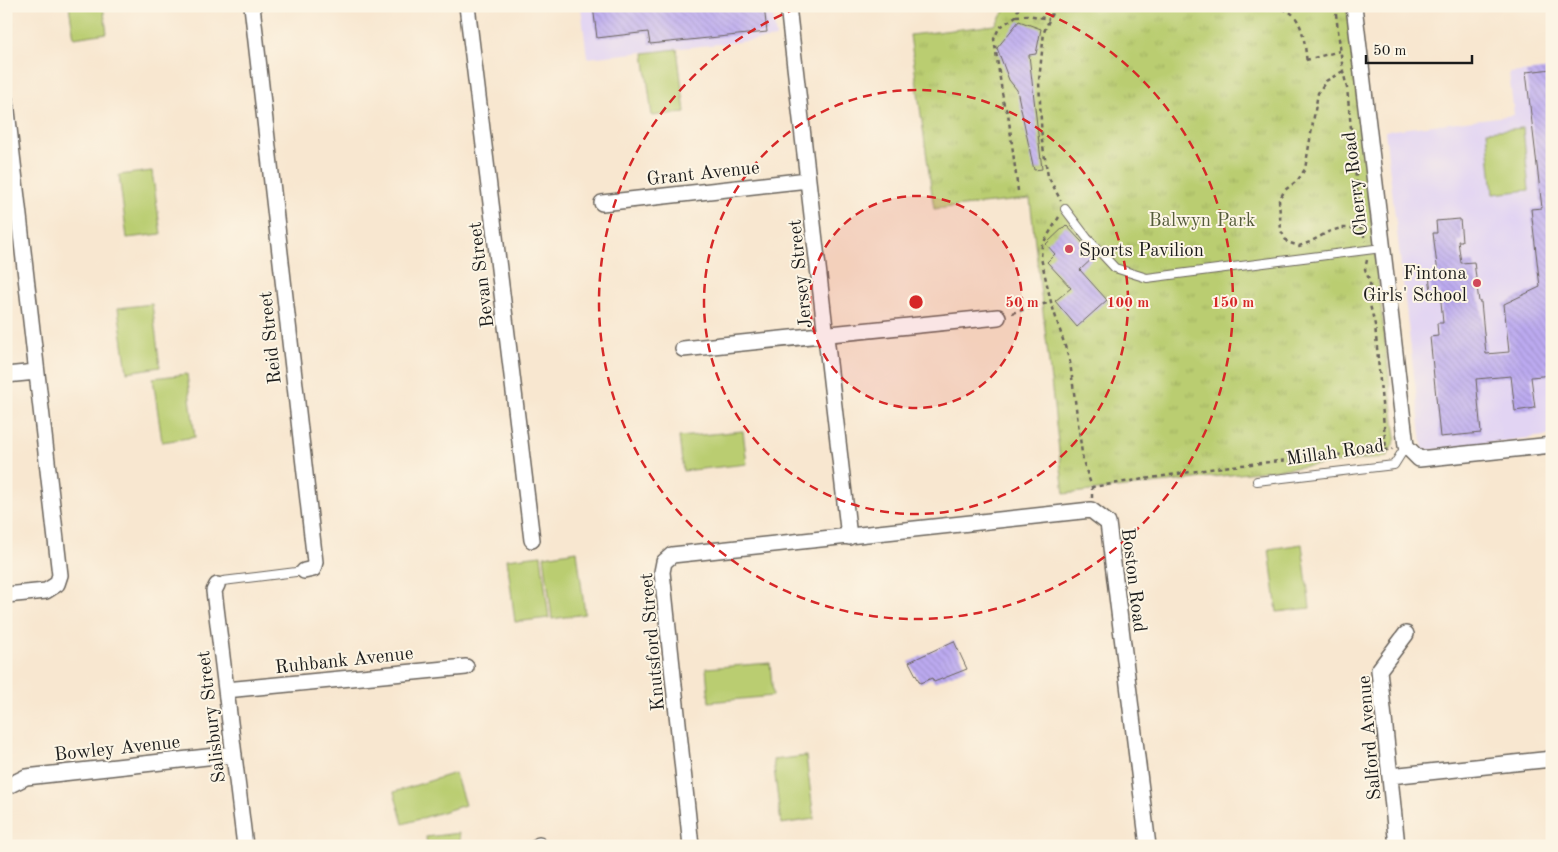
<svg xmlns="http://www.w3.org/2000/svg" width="1558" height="852" viewBox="0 0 1558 852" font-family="'Old Standard TT',serif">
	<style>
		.built { fill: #e2d4f3 }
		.green { fill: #bacd71; stroke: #6b7446 }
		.park { fill: url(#park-tufts); stroke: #6b7446 }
		.building { fill: url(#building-back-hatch) }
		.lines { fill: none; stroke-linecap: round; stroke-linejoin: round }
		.service-casing { stroke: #69635b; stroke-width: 10 }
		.minor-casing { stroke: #69635b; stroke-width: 18 }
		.path { stroke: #69635b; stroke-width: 2.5; stroke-dasharray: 4 4; stroke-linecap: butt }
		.service { stroke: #fff; stroke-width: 8 }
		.minor { stroke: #fff; stroke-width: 15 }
		.ring { fill: none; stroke: #d62828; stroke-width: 2.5; stroke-dasharray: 9 6 }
		.poi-dot { fill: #d1495b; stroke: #fcf5e5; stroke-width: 2 }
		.labels { text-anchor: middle; stroke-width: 4; stroke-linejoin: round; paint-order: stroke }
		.street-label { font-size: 19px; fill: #1c1c1c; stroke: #fcf5e5 }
		.park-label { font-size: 19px; fill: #535a3a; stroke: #fcf5e5 }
		.poi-label { font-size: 19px; fill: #1c1c1c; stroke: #fcf5e5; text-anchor: start }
		.centre { fill: #d62828; stroke: #fcf5e5; stroke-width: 2.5 }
		.ring-label { font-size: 15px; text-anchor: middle; font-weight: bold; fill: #d62828; stroke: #fcf5e5; stroke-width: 4; stroke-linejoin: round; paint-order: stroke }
	</style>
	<defs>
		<pattern id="park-tufts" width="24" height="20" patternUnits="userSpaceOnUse" patternTransform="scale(1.25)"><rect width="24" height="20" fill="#bacd71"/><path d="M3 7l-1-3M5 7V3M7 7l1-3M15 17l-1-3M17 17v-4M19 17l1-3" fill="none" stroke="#9faf61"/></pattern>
		<pattern id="building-back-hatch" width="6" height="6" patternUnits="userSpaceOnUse" patternTransform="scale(1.25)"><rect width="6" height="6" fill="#bcaaf0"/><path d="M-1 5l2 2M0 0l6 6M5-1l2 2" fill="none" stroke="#a192cd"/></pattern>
	</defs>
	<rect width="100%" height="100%" fill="#fcf5e5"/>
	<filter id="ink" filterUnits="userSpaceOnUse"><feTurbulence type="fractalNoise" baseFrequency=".02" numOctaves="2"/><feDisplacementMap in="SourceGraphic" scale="10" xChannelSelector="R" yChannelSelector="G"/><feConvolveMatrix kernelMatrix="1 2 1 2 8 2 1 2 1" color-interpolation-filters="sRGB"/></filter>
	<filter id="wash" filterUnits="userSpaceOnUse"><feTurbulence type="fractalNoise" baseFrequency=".0096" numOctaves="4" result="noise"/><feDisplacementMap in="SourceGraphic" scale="20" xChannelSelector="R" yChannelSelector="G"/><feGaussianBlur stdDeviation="1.12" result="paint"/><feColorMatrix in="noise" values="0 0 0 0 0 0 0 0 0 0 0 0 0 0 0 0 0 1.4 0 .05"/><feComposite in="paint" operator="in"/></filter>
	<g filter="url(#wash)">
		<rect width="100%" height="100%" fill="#f8e7d0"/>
		<path class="built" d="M581 6H772L776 38 587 58Z
			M1552 69V435L1423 451 1385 131 1514 115 1509 73Z"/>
		<path class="green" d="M69 6H103L107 33 74 38Z
			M677 49 685 112 652 116 644 53Z
			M1523 128 1529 190 1493 194 1487 131Z
			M152 171 161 234 127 238 119 175Z
			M152 304 160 367 127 372 118 308Z
			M187 374 195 437 162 442 153 378Z
			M743 431 747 464 683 471 679 437Z
			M1302 544 1310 608 1277 612 1269 549Z
			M577 551 585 614 552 619 544 556Z
			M541 555 549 618 515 622 507 559Z
			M770 663 773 696 709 702 706 668Z
			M806 756 814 819 781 824 773 760Z
			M455 773 465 805 403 824 394 792Z
			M459 833 461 846H427L426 837Z"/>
		<path class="park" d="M1005 6H1347L1396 438 1387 457 1064 494 1030 199 934 209 910 35 995 25 1005 10Z"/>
		<g id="blocks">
			<path class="building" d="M593 6H764L767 32 650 44 648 32 597 38Z
				M1019 21 1041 29 1036 54 1029 55 1042 169 1034 170 1017 90 1009 80 997 48Z
				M1552 69V375L1531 377 1535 408 1515 411 1511 376 1476 379 1481 433 1440 437 1430 337 1438 336 1437 323H1443L1440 291 1431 292 1429 275 1438 274 1433 233H1437L1436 221 1460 219 1462 241H1458L1461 263 1474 262 1479 302H1481L1486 354 1509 352 1504 304 1540 287 1531 209 1542 208 1526 72Z
				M1066 225 1095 256 1080 270 1107 300 1077 327 1055 301 1071 288 1047 262 1055 254 1046 244Z
				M954 641 967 669 934 682 932 678 920 683 909 662Z"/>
		</g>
	</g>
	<g filter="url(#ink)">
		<use href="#blocks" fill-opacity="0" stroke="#69635b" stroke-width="1"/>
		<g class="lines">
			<defs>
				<path id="service" d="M1065 209 1087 238 1115 268 1147 278 1382 248
					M1257 481 1394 465 1406 446
					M217 585 223 581 304 571"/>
				<path id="minor" d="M252 6 315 562 313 569 304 571
					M467 6 532 540
					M788 6 849 537
					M1354 6 1406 446 1419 459 1552 445
					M6 102 60 575 57 584 46 591 6 595
					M602 203 808 180
					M683 349 998 317
					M6 375 36 372
					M217 585 214 591 245 846
					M226 690 466 667
					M1390 776 1552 759
					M6 787 26 777 234 754
					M539 845V846
					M691 846 662 572 664 562 672 555 1091 510 1108 523 1148 846
					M1397 846 1379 670 1406 634"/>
			</defs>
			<use href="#service" class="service-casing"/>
			<use href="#minor" class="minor-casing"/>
			<path class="path" d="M1055 6 1044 32 1039 81 1042 141 1048 176 1061 201
				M1259 6C1268 11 1272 8 1282 9 1304 13 1305 47 1307 64
				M1335 6 1343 71 1347 88 1361 228
				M1016 16 1028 15 1049 19
				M1306 60 1340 51
				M1343 71 1326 81 1318 93 1305 169 1298 180 1285 190 1279 200 1281 231 1287 242 1299 246 1310 242 1328 232 1341 228H1361L1366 241
				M1018 191 1008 113 1004 105 994 39 999 28 1016 16 1019 6
				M1059 217 1042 245 1041 258 1051 302 1070 362 1083 461 1092 487 1223 467 1393 449
				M1367 260 1365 269 1370 282V305L1375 325 1386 449
				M1012 313 1051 302
				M1092 498V487"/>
			<use href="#service" class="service"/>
			<use href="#minor" class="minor"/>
		</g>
	</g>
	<circle cx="916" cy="302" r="106" fill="#d62828" fill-opacity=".12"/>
	<g class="ring">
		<circle cx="916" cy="302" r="106"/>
		<circle cx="916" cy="302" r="212"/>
		<path d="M1032 7A317 317 0 1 1 800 7"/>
	</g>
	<g class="poi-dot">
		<circle cx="1069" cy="249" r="5"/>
		<circle cx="1477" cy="283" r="5"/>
	</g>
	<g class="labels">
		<g class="street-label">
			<text transform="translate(703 172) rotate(-6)" y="7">Grant Avenue</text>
			<text transform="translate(1354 184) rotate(-97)" y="7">Cherry Road</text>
			<text transform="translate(799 274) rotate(-96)" y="7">Jersey Street</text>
			<text transform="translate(480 275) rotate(-97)" y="7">Bevan Street</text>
			<text transform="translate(269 338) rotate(-96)" y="7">Reid Street</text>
			<text transform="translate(1335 451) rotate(-8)" y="7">Millah Road</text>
			<text transform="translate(1135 580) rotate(83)" y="7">Boston Road</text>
			<text transform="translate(651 642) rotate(-95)" y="7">Knutsford Street</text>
			<text transform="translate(344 659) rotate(-6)" y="7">Ruhbank Avenue</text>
			<text transform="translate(210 717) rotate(-97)" y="7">Salisbury Street</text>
			<text transform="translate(1368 738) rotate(-95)" y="7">Salford Avenue</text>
			<text transform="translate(117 747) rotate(-6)" y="7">Bowley Avenue</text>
		</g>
		<g class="park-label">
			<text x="1202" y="226">Balwyn Park</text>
		</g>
		<g class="poi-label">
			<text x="1079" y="256">Sports Pavilion</text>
			<text x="1467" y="279" text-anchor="end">Fintona<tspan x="1467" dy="22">Girls' School</tspan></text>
		</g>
	</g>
	<circle cx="916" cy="302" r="8" class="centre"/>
	<g class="ring-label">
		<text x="1022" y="307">50 m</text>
		<text x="1128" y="307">100 m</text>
		<text x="1233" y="307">150 m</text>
	</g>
	<rect width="1558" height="852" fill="none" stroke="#fcf5e5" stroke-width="25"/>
	<path d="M1366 55v8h106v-8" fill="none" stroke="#1c1c1c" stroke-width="2.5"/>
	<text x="1373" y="55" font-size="15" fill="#1c1c1c" stroke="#fcf5e5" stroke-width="4" paint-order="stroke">50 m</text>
</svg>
